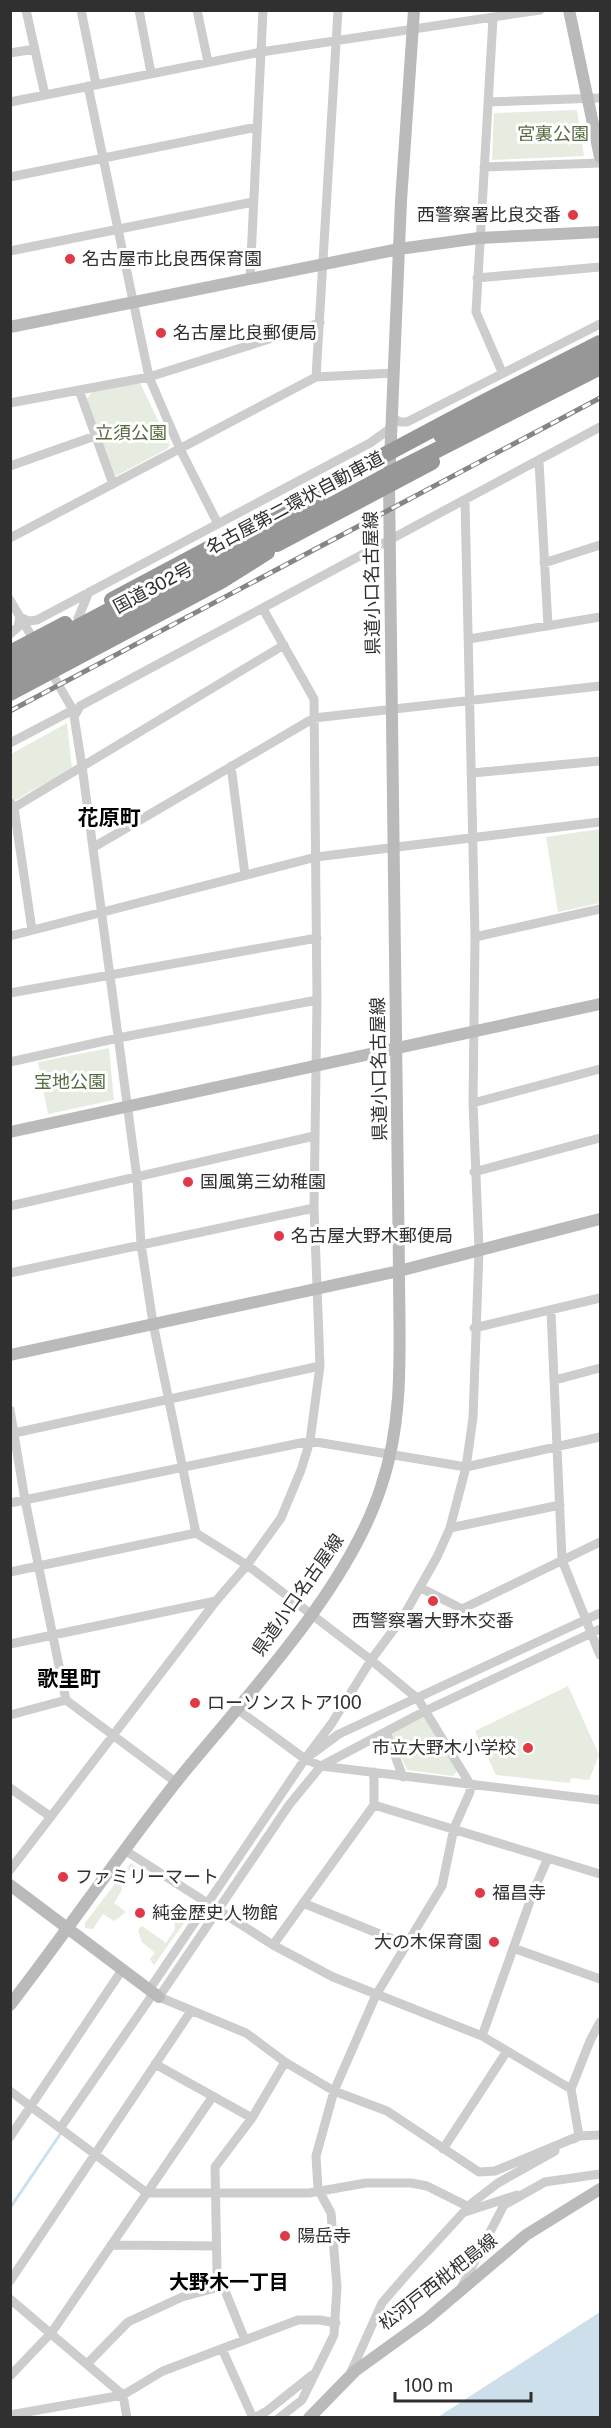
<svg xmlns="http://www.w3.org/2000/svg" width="611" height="2428" viewBox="0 0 611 2428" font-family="'Public Sans','Noto Sans JP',sans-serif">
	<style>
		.green { fill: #e6ecdf }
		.water { fill: #ccdfeb }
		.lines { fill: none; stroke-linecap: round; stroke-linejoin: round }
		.stream { stroke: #ccdfeb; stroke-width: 3 }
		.street { stroke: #cdcdcd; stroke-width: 9 }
		.secondary { stroke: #bababa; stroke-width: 12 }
		.highway { stroke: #979797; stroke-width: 16 }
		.rail-casing { stroke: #858585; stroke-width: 5 }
		.rail { stroke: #fff; stroke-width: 3; stroke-dasharray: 9; stroke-linecap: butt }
		.highway-bridge { stroke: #979797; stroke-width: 16 }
		.poi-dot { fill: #df3a48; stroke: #fff; stroke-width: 2 }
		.labels { text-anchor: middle; stroke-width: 6; stroke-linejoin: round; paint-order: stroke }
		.park-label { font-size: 18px; fill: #546b3f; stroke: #fff }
		.poi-label { font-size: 18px; fill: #303030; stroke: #fff; text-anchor: start }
		.street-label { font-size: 18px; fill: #303030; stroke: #fff }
		.neighbourhood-label { font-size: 20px; font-weight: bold; fill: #000; stroke: #fff }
		.quarter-label { font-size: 21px; font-weight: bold; fill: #000; stroke: #fff }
	</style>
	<rect width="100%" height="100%" fill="#fff"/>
	<path class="green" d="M577 110 584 156 492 160 494 113Z
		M140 383 170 445 167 449 116 476 112 474 87 399 92 392Z
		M67 723 72 768 14 801 11 794V754Z
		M600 829V903L558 912 546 837Z
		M109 1048 114 1100 48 1114 38 1062Z
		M568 1686 599 1755 589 1780 571 1778 570 1783 496 1775 475 1731Z
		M425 1714 458 1770 453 1776 407 1770 390 1733Z
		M131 1863 142 1871 139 1875 130 1870 121 1882 122 1890 114 1903 126 1912 114 1921 103 1914 93 1929 85 1928V1923Z
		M174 1920 184 1923 154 1965 150 1959 155 1953 142 1942 138 1930 142 1926 166 1943 175 1929Z"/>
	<path class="water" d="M600 2312V2417H438Z"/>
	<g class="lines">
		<path class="stream" d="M10 2208 61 2133"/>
		<path class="street" d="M26 10 45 95
			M81 10 96 84
			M139 10 151 73
			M197 10 208 62
			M493 18 476 312 502 372
			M10 53 35 49
			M88 86 149 377 180 449 218 524
			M10 102 261 52 540 10
			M488 102 600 98
			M484 167 600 163
			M10 177 257 127
			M10 251 253 202
			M477 278 600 267
			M250 279 263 10
			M316 377 338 10
			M79 390 113 484
			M10 403 149 377 320 323
			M391 417 400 422H407L600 324
			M539 461 548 626
			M10 466 95 436
			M10 538 316 377 394 373
			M544 563 600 545
			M10 600 35 642
			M20 617 29 621 37 620 370 443 391 428
			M78 618 89 592
			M10 634 18 627 20 617
			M469 639 600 617
			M50 670 73 710 82 766 137 1178 141 1244 153 1323 196 1533 247 1565 371 1660 418 1699 470 1784V1792L454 1828 442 1886 376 1995 334 2091 316 2156 318 2189 331 2213 337 2287 334 2335 302 2400 279 2418
			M74 717 80 706 600 427
			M10 743 73 710
			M231 766 245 875
			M472 773 600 761
			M10 802 14 808 32 930
			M10 810 284 645
			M94 847 314 718 600 686
			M10 936 316 857 600 822
			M475 937 600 909
			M10 993 317 938
			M10 1062 118 1038 317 1000
			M473 1103 600 1069
			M474 1172 600 1138
			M10 1206 314 1136
			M10 1273 314 1208
			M551 1311 562 1560 600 1655
			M474 1328 600 1298
			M555 1380 600 1368
			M10 1410 25 1500 66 1700
			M10 1434 320 1366
			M10 1503 310 1441 466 1467 600 1437
			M450 1528 560 1505
			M10 1572 196 1533
			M421 1588 462 1609 600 1542
			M600 1629 425 1711 321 1766 289 1805 159 1997 246 2033 285 2062 334 2091 387 2111 479 2172 495 2171 579 2136 600 2135
			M10 1644 216 1601
			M237 1709 305 1759 321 1766 600 1800
			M10 1715 66 1700 177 1783
			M386 1732 403 1777
			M305 1759 332 1723 371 1660 403 1617 437 1557 450 1528 466 1467 473 1418 479 1250 473 1103 475 937 465 501
			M10 1788 51 1817
			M374 1805 600 1874
			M126 1851 273 1945 333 1977 482 2036 571 2089 579 2136 574 2139
			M10 1870 216 1601 247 1565 281 1518 301 1470 310 1441 320 1366 314 1208 317 1000 314 699 263 609
			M303 1903 407 1945
			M273 1945 374 1805V1772
			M513 1948 600 1979
			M149 1990 305 1759 339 1734 600 1613
			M482 2036 534 1890 548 1858
			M155 2064 252 2118
			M571 2089 590 2041 600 2022
			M10 2091 147 2193H309L366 2183H411L427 2186 469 2207
			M61 2127 153 1994
			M10 2137 122 1970
			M443 2149 507 2051
			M465 2212 517 2195
			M111 2245 216 2246
			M10 2281 191 2011
			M462 2286 504 2205 545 2182 600 2174
			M10 2299 123 2395 127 2418
			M245 2340 217 2271 215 2167 252 2118 285 2062
			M222 2349 253 2418
			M87 2364 128 2322 182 2297 223 2286
			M350 2374 382 2303 408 2273 472 2203 498 2183 555 2151
			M10 2376 52 2332 213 2096
			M10 2415 123 2395 163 2371 298 2320H320L336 2323
			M254 2418 267 2411 312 2375"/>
		<path class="secondary" d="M569 10 600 157
			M10 327 399 249 479 238 600 232
			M10 1132 600 1004
			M10 1355 399 1271 600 1219
			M10 1885 159 1997
			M10 2005C68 1930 122 1850 181 1776 249 1693 348 1589 381 1487 405 1417 399 1344 399 1271L389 484 401 201 414 10
			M309 2418 355 2371 427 2319 526 2235 600 2189"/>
		<path class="highway" d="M277 544 432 462
			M112 600 482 403 600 343
			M10 653 65 624"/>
		<defs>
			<path id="rail" d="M10 711 600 398"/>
		</defs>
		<use href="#rail" class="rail-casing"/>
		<use href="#rail" class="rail"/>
		<path class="highway-bridge" d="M441 435 600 353
			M10 663 317 500
			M10 678 380 479 600 367
			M10 693 221 581 267 552"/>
	</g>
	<g class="poi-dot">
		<circle cx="573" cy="215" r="6"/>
		<circle cx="70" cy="259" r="6"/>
		<circle cx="161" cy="333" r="6"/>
		<circle cx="188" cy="1182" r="6"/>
		<circle cx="279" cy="1236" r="6"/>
		<circle cx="433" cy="1601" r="6"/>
		<circle cx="195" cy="1703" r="6"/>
		<circle cx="528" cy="1748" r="6"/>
		<circle cx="63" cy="1877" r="6"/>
		<circle cx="480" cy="1893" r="6"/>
		<circle cx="140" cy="1913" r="6"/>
		<circle cx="494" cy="1942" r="6"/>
		<circle cx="285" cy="2236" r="6"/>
	</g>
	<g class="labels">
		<g class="park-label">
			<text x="553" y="140">宮裏公園</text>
			<text x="131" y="439">立須公園</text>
			<text x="70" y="1088">宝地公園</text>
		</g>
		<g class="poi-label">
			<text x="561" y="221" text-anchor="end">西警察署比良交番</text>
			<text x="82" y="265">名古屋市比良西保育園</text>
			<text x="173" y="339">名古屋比良郵便局</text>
			<text x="200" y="1188">国風第三幼稚園</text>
			<text x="291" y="1242">名古屋大野木郵便局</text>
			<text x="433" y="1627" text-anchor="middle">西警察署大野木交番</text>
			<text x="207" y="1709">ローソンストア100</text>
			<text x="516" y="1754" text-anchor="end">市立大野木小学校</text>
			<text x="75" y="1883">ファミリーマート</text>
			<text x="492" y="1899">福昌寺</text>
			<text x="152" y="1919">純金歴史人物館</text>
			<text x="482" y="1948" text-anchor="end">大の木保育園</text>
			<text x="297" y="2242">陽岳寺</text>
		</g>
		<g class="street-label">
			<text transform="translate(295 503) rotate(-28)" y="6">名古屋第二環状自動車道</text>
			<text transform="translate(372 583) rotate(-91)" y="6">県道小口名古屋線</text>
			<text transform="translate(153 588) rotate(-28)" y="6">国道302号</text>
			<text transform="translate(379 1069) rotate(-91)" y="6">県道小口名古屋線</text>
			<text transform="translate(298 1595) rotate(-55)" y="6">県道小口名古屋線</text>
			<text transform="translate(438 2282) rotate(-38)" y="6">松河戸西枇杷島線</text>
		</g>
		<g class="neighbourhood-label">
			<text x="229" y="2289">大野木一丁目</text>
		</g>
		<g class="quarter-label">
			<text x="109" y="825">花原町</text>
			<text x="69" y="1686">歌里町</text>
		</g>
	</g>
	<rect width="611" height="2428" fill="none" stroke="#303030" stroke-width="24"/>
	<path d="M395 2392v9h136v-9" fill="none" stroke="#303030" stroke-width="3"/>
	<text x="404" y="2392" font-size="18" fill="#303030" stroke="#ffffff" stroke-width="4.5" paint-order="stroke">100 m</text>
</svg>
